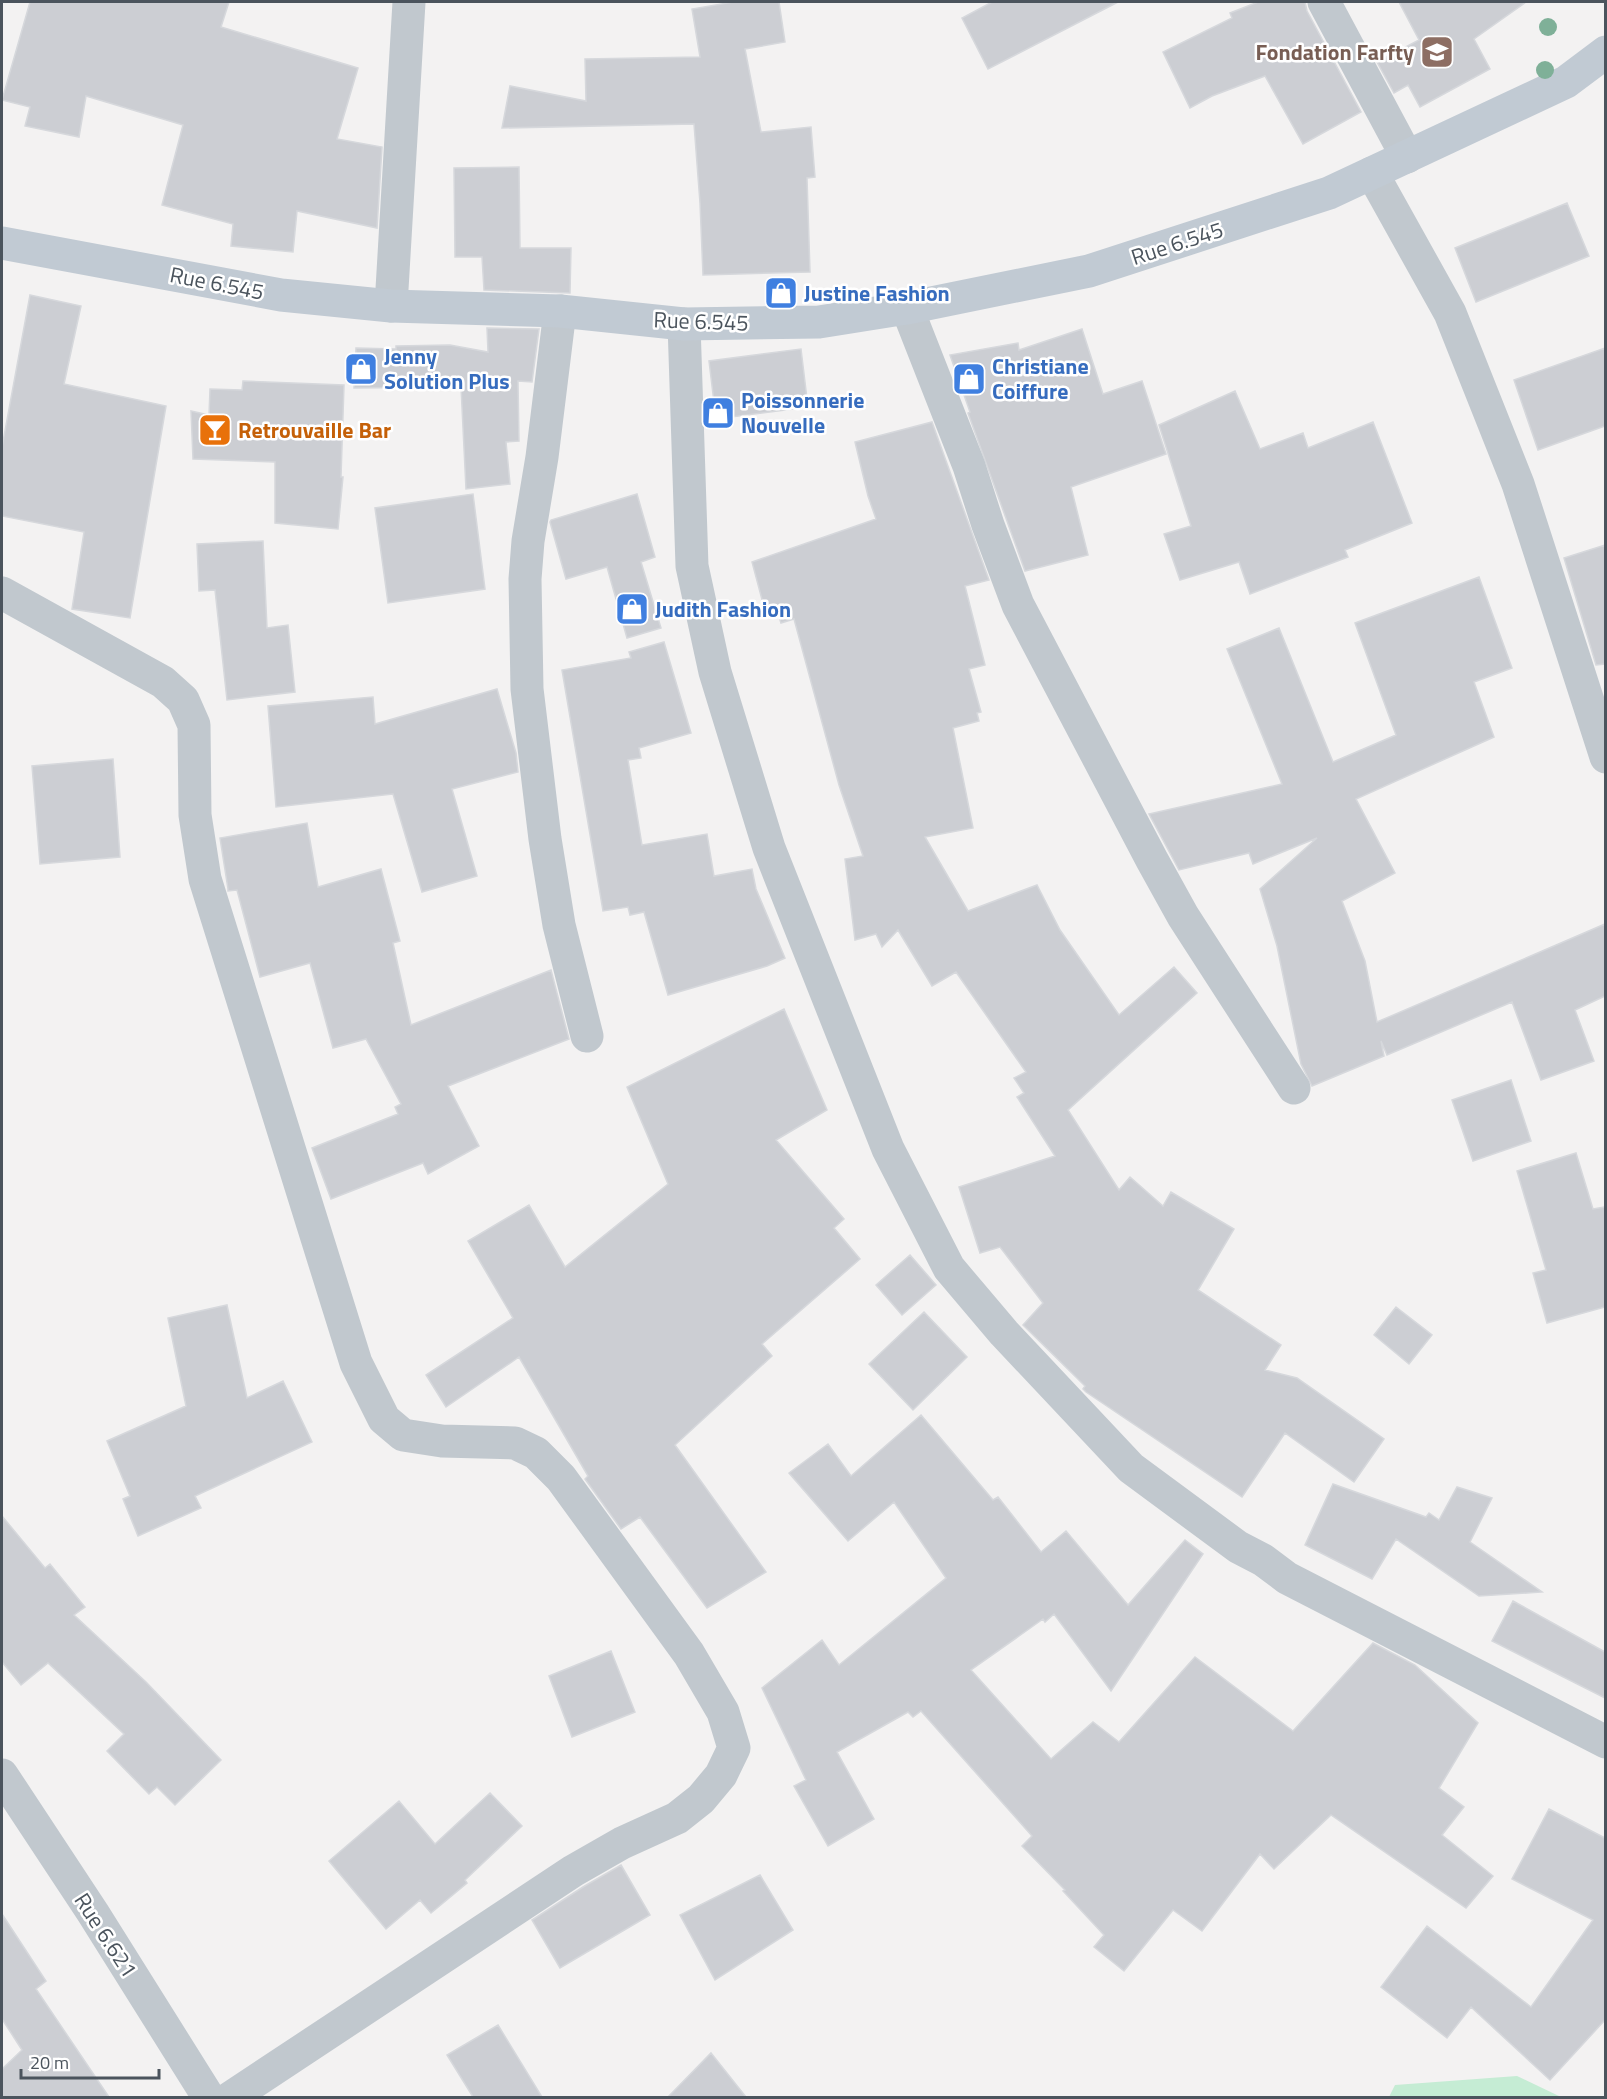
<svg xmlns="http://www.w3.org/2000/svg" width="1607" height="2099" viewBox="0 0 1607 2099" font-family="'Titillium Web',sans-serif">
	<style>
		.green { fill: #c5ecd4 }
		.building { fill: #ccced3; stroke: #d6d8dc; stroke-width: 1.5 }
		.lines { fill: none; stroke-linecap: round; stroke-linejoin: round }
		.street { stroke: #c1c8ce; stroke-width: 33 }
		.secondary { stroke: #c1cad3; stroke-width: 33 }
		.tree { fill: #7fb098 }
		.labels { text-anchor: middle; stroke-width: 5; stroke-linejoin: round; paint-order: stroke }
		.education-label { font-size: 22px; font-weight: bold; fill: #785e54; stroke: #fff; text-anchor: end }
		.street-label { font-size: 22px; fill: #4b545d; stroke: #fff }
		.shop-label { font-size: 22px; font-weight: bold; fill: #366cbe; stroke: #fff; text-anchor: start }
		.food-label { font-size: 22px; font-weight: bold; fill: #c56008; stroke: #fff; text-anchor: start }
	</style>
	<rect width="100%" height="100%" fill="#f3f2f2"/>
	<path class="green" d="M1517 2076 1561 2097H1389L1395 2085Z"/>
	<path class="building" d="M30 2H229L221 27 358 68 337 139 382 147 377 228 297 211 293 252 231 246 233 224 162 205 183 125 86 96 79 137 25 126 30 107 2 100Z
		M733 2H779L785 42 745 49 761 132 811 127 815 177 807 178 810 272 703 275 700 203 694 124 502 128 510 86 586 101 585 59 700 57 692 9Z
		M992 2H1118L988 69 962 18Z
		M1258 2H1305L1307 11 1361 112 1303 144 1265 76 1212 96 1190 108 1163 52 1232 18 1230 13Z
		M1399 2H1526L1474 39 1490 69 1420 107 1408 85 1394 93 1377 62 1419 40Z
		M519 167 520 248H571L570 293 484 290 482 257H455L454 168Z
		M1567 203 1589 256 1476 302 1455 248Z
		M30 295 81 306 64 384 166 406 130 618 72 609 84 532 2 516V447Z
		M487 328 539 329 532 382 518 381 519 441 506 442 510 484 466 489 461 387 354 388 356 348 396 349V346L450 345 488 352Z
		M1082 329 1103 394 1142 381 1166 454 1071 487 1088 555 1025 571 968 413 970 412 950 355 1018 343 1019 350Z
		M1605 348V426L1538 450 1514 380Z
		M801 349 808 407 716 419 709 361Z
		M243 381 344 385 341 477H343L338 529 275 523V462L193 459 191 411 209 415 210 389 242 390Z
		M1235 391 1260 449 1303 433 1308 448 1373 422 1412 523 1345 550 1348 557 1250 594 1239 562 1180 580 1164 534 1191 526 1159 425Z
		M932 422 989 580 965 586 985 665 969 669 981 712 977 713 979 721 953 728 973 828 925 837 968 911 1037 885 1060 930 1119 1015 1174 967 1197 993 1068 1110 1119 1190 1130 1177 1163 1206 1171 1192 1234 1229 1198 1290 1281 1345 1265 1370 1297 1378 1384 1439 1354 1482 1285 1433 1242 1497 1086 1392 1083 1389 1085 1386 1023 1325 1043 1303 1000 1247 980 1253 959 1187 1055 1156 1017 1097 1024 1093 1014 1078 1026 1072 956 972 932 986 898 930 882 947 876 934 855 940 845 859 863 856 839 785 794 619 781 623 775 604 764 607 752 562 876 519 868 496 855 442Z
		M473 494 485 589 388 603 375 508Z
		M637 494 655 557 641 562 661 628 627 638 607 567 566 579 550 522 551 520Z
		M263 541 267 628 288 625 295 692 227 700 215 590 199 591 197 544Z
		M1605 545V664L1596 665 1564 558Z
		M1479 577 1512 668 1474 682 1494 737 1356 799 1395 873 1342 901 1365 961 1377 1022 1605 924V996L1575 1010 1594 1061 1541 1080 1512 1002 1387 1055 1381 1041 1384 1056 1312 1086 1301 1064 1277 946 1260 889 1317 838 1253 864 1249 853 1179 870 1149 814 1282 784 1227 649 1279 628 1333 762 1396 735 1355 623Z
		M664 642 691 733 639 748 641 758 628 760 642 845 707 834 714 876 752 869 756 889 785 958 767 966 668 995 644 912 630 915 628 907 603 911 562 670 631 658 629 652Z
		M497 689 516 753 518 772 452 789 477 876 422 892 393 794 276 807 268 706 373 697 375 724Z
		M113 759 120 857 40 864 32 766Z
		M307 823 318 887 381 869 400 941 393 943 411 1025 551 970 569 1039 448 1086 479 1146 428 1174 423 1163 331 1199 312 1148 398 1114 395 1107 401 1104 366 1039 333 1048 310 963 260 977 237 890 228 891V889L220 838Z
		M784 1009 827 1110 776 1140 844 1219 834 1228 860 1259 762 1344 772 1356 675 1445 766 1572 707 1608 640 1517 621 1529 585 1479 588 1476 519 1357 446 1407 426 1375 513 1318 468 1241 529 1205 565 1267 668 1184 627 1087Z
		M1511 1080 1531 1141 1473 1161 1452 1100Z
		M1576 1153 1593 1209 1605 1207V1307L1547 1323 1533 1273 1546 1270 1517 1171Z
		M910 1255 936 1285 902 1315 876 1285Z
		M227 1305 247 1398 283 1381 312 1442 195 1496 201 1508 138 1536 123 1499 130 1496 107 1441 186 1406 168 1318Z
		M1396 1307 1432 1335 1409 1364 1374 1335Z
		M924 1312 967 1357 913 1410 869 1364Z
		M921 1415 993 1500 998 1497 1041 1552 1066 1531 1128 1605 1185 1540 1203 1554 1111 1691 1054 1614 1045 1622 1043 1619 971 1670 1051 1759 1093 1722 1119 1742 1195 1657 1293 1731 1373 1643 1415 1665 1478 1723 1439 1788 1464 1807 1442 1835 1493 1876 1466 1908 1331 1815 1274 1869 1260 1854 1202 1931 1173 1910 1124 1971 1094 1947 1104 1935 1063 1891 1065 1890 1022 1846 1032 1836 921 1711 913 1717 908 1712 837 1752 874 1819 828 1846 794 1786 806 1780 762 1688 822 1640 839 1665 946 1578 894 1502 848 1541 789 1473 828 1444 851 1476Z
		M1333 1484 1426 1517 1429 1513 1439 1520 1457 1487 1492 1498 1470 1542 1542 1592 1479 1596 1396 1539 1372 1579 1305 1545Z
		M2 1516 45 1568 50 1564 85 1607 74 1615 146 1682 221 1760 175 1805 157 1787 149 1794 107 1751 124 1734 48 1663 21 1685 2 1662Z
		M1513 1601 1605 1652V1698L1492 1641Z
		M611 1651 635 1712 572 1737 549 1676Z
		M490 1793 522 1826 465 1880 467 1883 431 1913 420 1900 386 1929 329 1861 399 1801 435 1844Z
		M1549 1809 1605 1838V2020L1550 2080 1471 2007 1447 2038 1381 1987 1427 1926 1531 2007 1593 1920 1512 1879Z
		M621 1865 650 1915 560 1968 532 1920 583 1887Z
		M760 1875 793 1930 715 1980 680 1915Z
		M2 1914 46 1981 36 1989 109 2097H2V2069L22 2050 2 2019Z
		M498 2025 542 2097H473L447 2055Z
		M711 2053 746 2097H668Z"/>
	<g class="lines">
		<path class="street" d="M1324 2 1407 157
			M1372 173 1450 313 1518 484 1606 757
			M391 306 409 2
			M907 308 969 466 988 525 1018 605 1152 860 1183 916 1294 1088
			M560 311 542 457 528 541 525 579 527 689 545 839 559 925 587 1036
			M684 324 692 566 715 672 769 848 888 1149 949 1268 1004 1333 1131 1468 1238 1547 1263 1560 1287 1578 1606 1742
			M2 593 163 682 183 700 194 725 195 815 205 879 356 1363 384 1419 403 1435 442 1441 515 1443 536 1453 561 1478 689 1654 723 1712 734 1748 721 1775 701 1799 677 1818 622 1843 573 1871 230 2098
			M2 1775 93 1913 209 2098"/>
		<path class="secondary" d="M2 243 281 295 391 306 560 311 684 324 819 322 907 308 1089 271 1329 193 1566 82 1606 52"/>
	</g>
	<g class="tree">
		<circle cx="1548" cy="27" r="9"/>
		<circle cx="1545" cy="70" r="9"/>
	</g>
	<defs>
		<symbol id="school-square" viewBox="-11 -11 22 22"><rect x="-9" y="-9" width="18" height="18" rx="4" fill="#8d6e63" stroke="#fff"/><path d="M0-5L7-2L0 1L-7-2ZM-4 1L0 2.5L4 1V4Q0 6-4 4Z" fill="#fff"/></symbol>
		<symbol id="shop-square" viewBox="-11 -11 22 22"><rect x="-9" y="-9" width="18" height="18" rx="4" fill="#3f7fe0" stroke="#fff"/><path d="M-5-2.5h2.3a2.7 3.5 0 0 1 5.4 0H5L5.5 6h-11ZM-1.5-2.5h3a1.5 2.3 0 0 0-3 0Z" fill="#fff"/></symbol>
		<symbol id="bar-square" viewBox="-11 -11 22 22"><rect x="-9" y="-9" width="18" height="18" rx="4" fill="#e8710a" stroke="#fff"/><path d="M-6-5H6L.8 .8V4.5H3.5V6h-7V4.5H-.8V.8Z" fill="#fff"/></symbol>
	</defs>
	<g fill-rule="evenodd">
		<use href="#school-square" x="1418" y="33" width="38" height="38"/>
		<use href="#shop-square" x="762" y="274" width="38" height="38"/>
		<use href="#shop-square" x="342" y="350" width="38" height="38"/>
		<use href="#shop-square" x="950" y="360" width="38" height="38"/>
		<use href="#shop-square" x="699" y="394" width="38" height="38"/>
		<use href="#bar-square" x="196" y="411" width="38" height="38"/>
		<use href="#shop-square" x="613" y="590" width="38" height="38"/>
	</g>
	<g class="labels">
		<g class="education-label">
			<text x="1414" y="60">Fondation Farfty</text>
		</g>
		<g class="street-label">
			<text transform="translate(1177 243) rotate(-18)" y="8">Rue 6.545</text>
			<text transform="translate(217 283) rotate(11)" y="8">Rue 6.545</text>
			<text transform="translate(701 321) rotate(2)" y="8">Rue 6.545</text>
			<text transform="translate(106 1935) rotate(57)" y="8">Rue 6.621</text>
		</g>
		<g class="shop-label">
			<text x="804" y="301">Justine Fashion</text>
			<text x="384" y="364">Jenny<tspan x="384" dy="25">Solution Plus</tspan></text>
			<text x="992" y="374">Christiane<tspan x="992" dy="25">Coiffure</tspan></text>
			<text x="741" y="408">Poissonnerie<tspan x="741" dy="25">Nouvelle</tspan></text>
			<text x="655" y="617">Judith Fashion</text>
		</g>
		<g class="food-label">
			<text x="238" y="438">Retrouvaille Bar</text>
		</g>
	</g>
	<rect width="1607" height="2099" fill="none" stroke="#4b545d" stroke-width="6"/>
	<path d="M21 2069v9h138v-9" fill="none" stroke="#4b545d" stroke-width="3"/>
	<text x="30" y="2069" font-size="18" fill="#4b545d" stroke="#ffffff" stroke-width="4.5" paint-order="stroke">20 m</text>
</svg>
